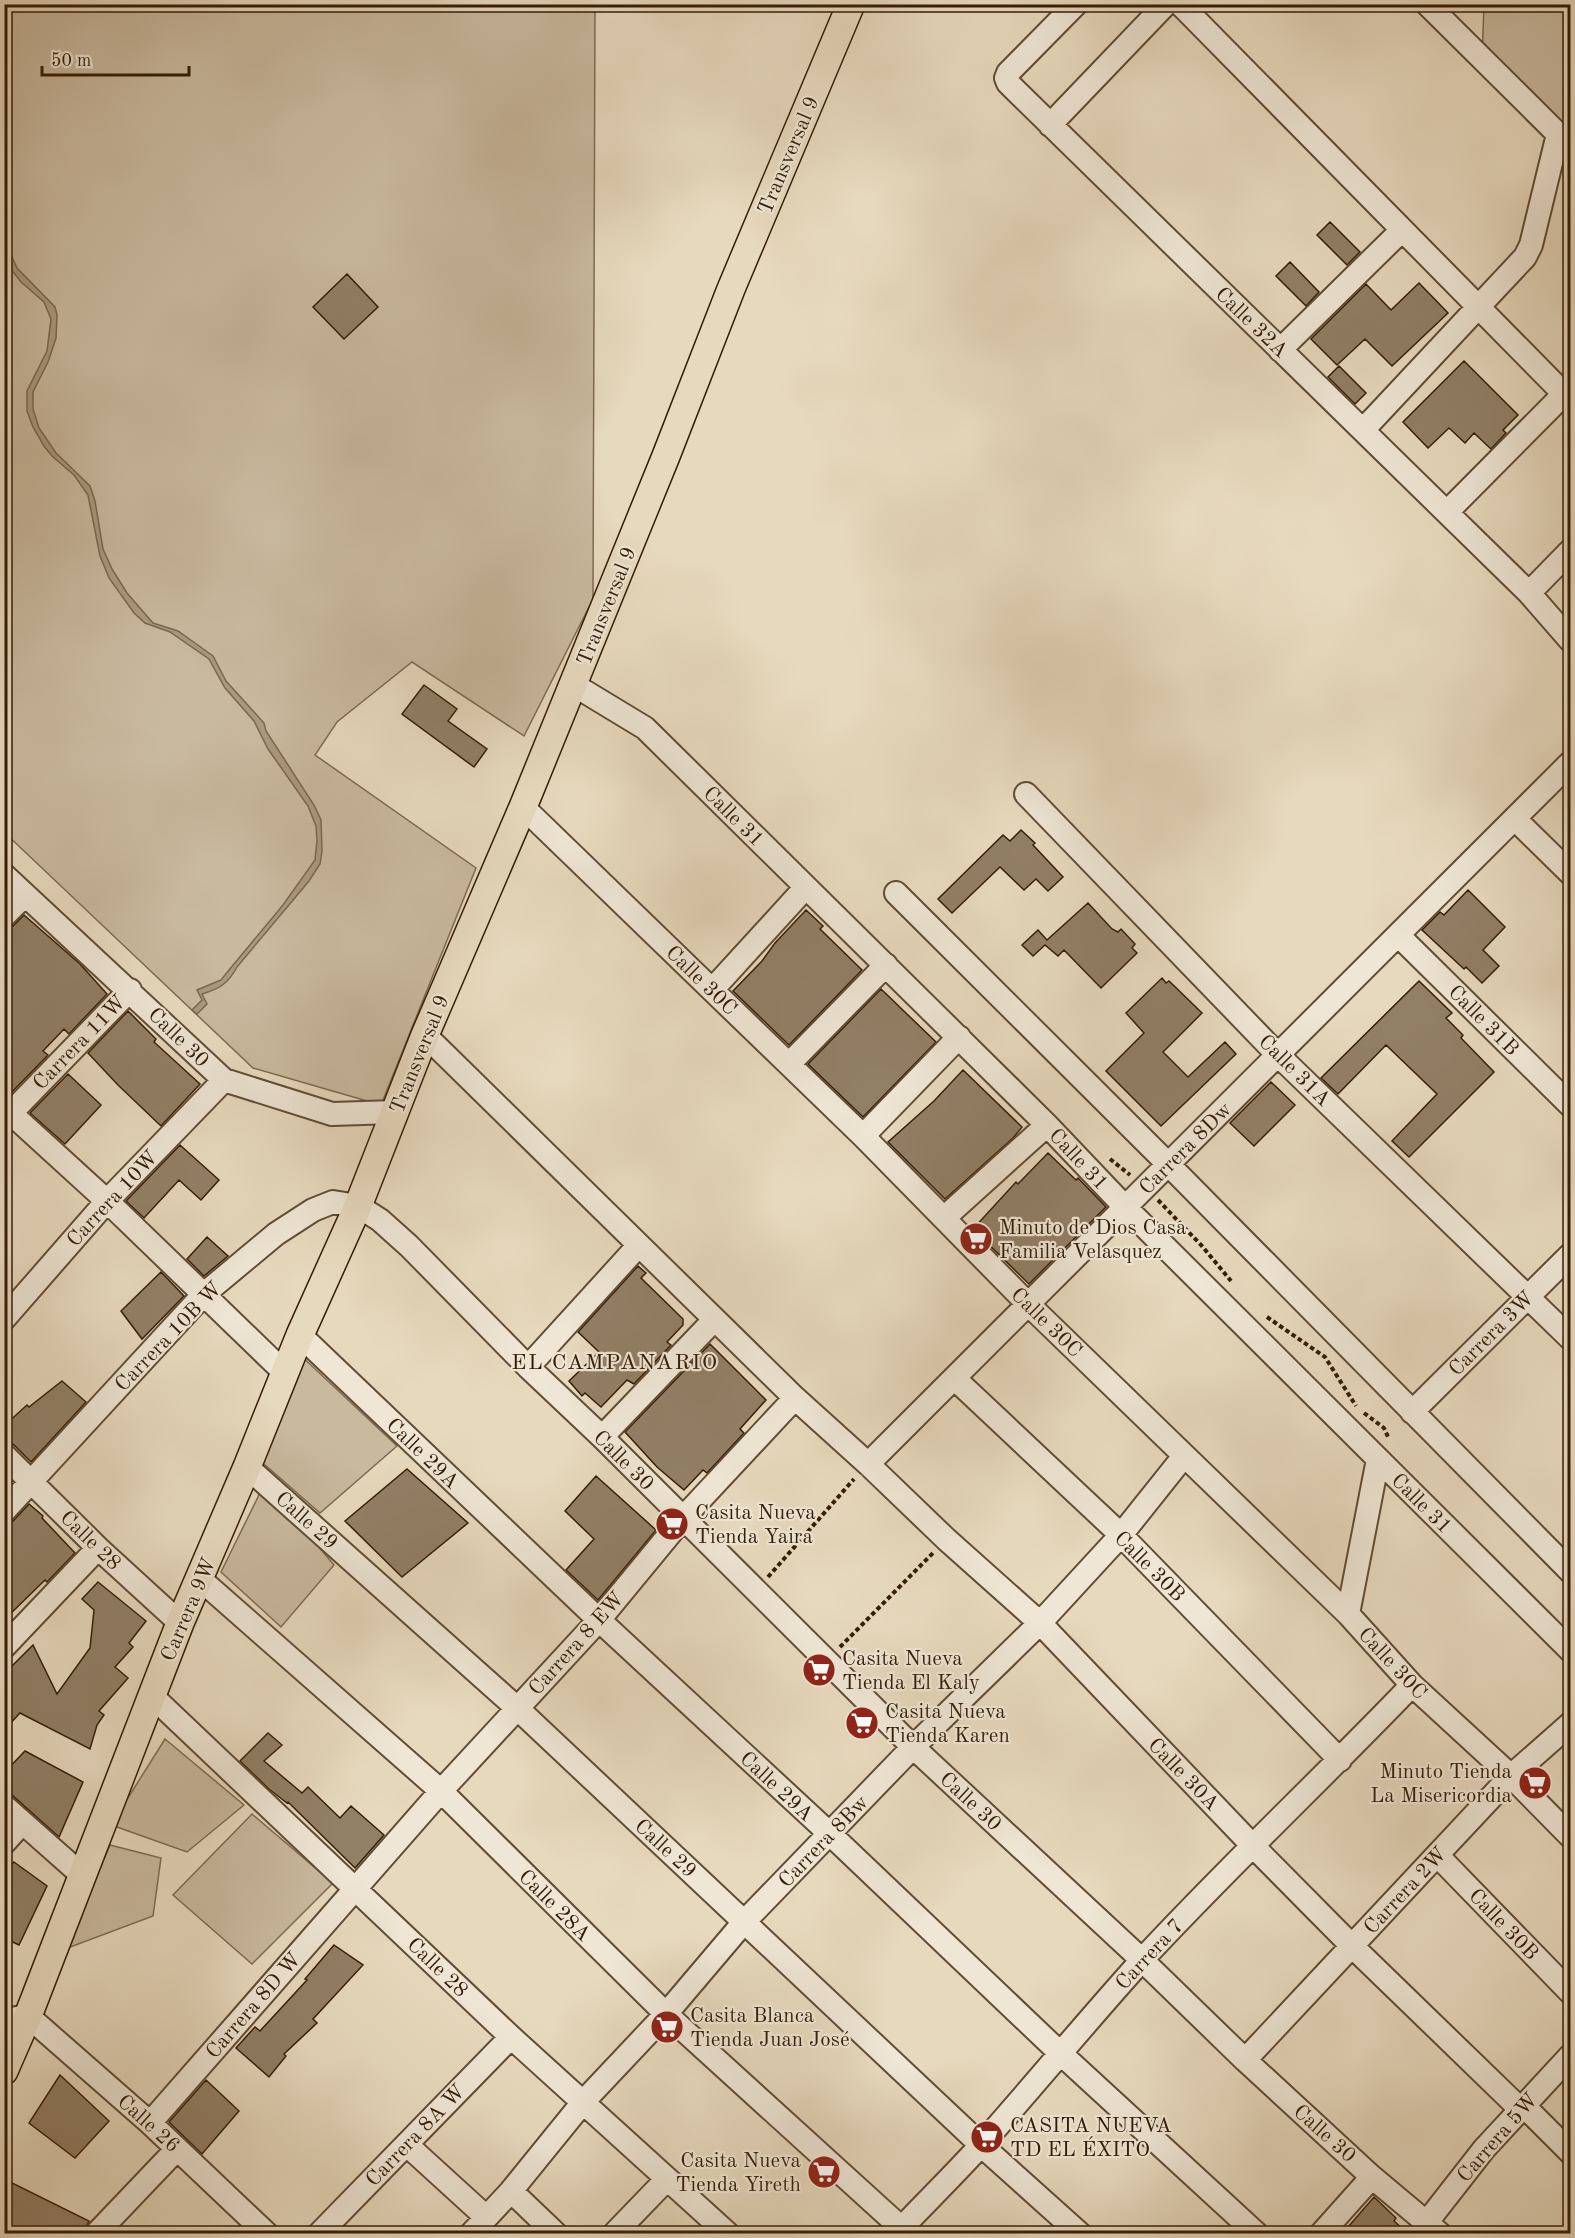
<svg xmlns="http://www.w3.org/2000/svg" width="1575" height="2238" viewBox="0 0 1575 2238" font-family="'Old Standard TT',serif">
	<style>
		.green { fill: #c9b99f; stroke: #7e6b52; stroke-width: 1.5 }
		.water { fill: #aa997f; stroke: #7b674f; stroke-width: 1.5 }
		.building { fill: #917f66; stroke: #341d06; stroke-width: 1.5 }
		.lines { fill: none; stroke-linecap: round; stroke-linejoin: round }
		.minor-casing { stroke: #614c34; stroke-width: 26 }
		.major-casing { stroke: #341d06; stroke-width: 30 }
		.path { stroke: #341d06; stroke-width: 4; stroke-dasharray: 4.5 3; stroke-linecap: butt }
		.minor { stroke: #efe6d5; stroke-width: 22 }
		.major { stroke: #e7d9be; stroke-width: 27 }
		.labels { text-anchor: middle; stroke-width: 4.5; stroke-linejoin: round; paint-order: stroke }
		.street-label { font-size: 21px; fill: #341d06; stroke: #efe6d5 }
		.poi-label { font-size: 21px; fill: #341d06; stroke: #efe6d5; text-anchor: start }
		.neighbourhood-label { font-size: 22px; letter-spacing: 1.5px; fill: #341d06; stroke: #efe6d5 }
	</style>
	<rect width="100%" height="100%" fill="#e7d9be"/>
	<filter id="stains"><feTurbulence type="fractalNoise" baseFrequency=".00333" numOctaves="4"/><feColorMatrix values="0 0 0 0 .2 0 0 0 0 .09 0 0 0 0 .02 0 0 0 .5 -.17"/></filter>
	<radialGradient id="worn" r=".72"><stop offset=".6" stop-color="#630" stop-opacity="0"/><stop offset="1" stop-color="#630" stop-opacity=".3"/></radialGradient>
	<path class="green" d="M4 5H595L593 599 524 736 412 662 337 722 315 755 476 868 381 1105 253 1068 5 833Z
		M1484 5H1570V126L1563 132 1482 59Z
		M297 1352 397 1446 320 1513 265 1465 253 1461Z
		M263 1481 334 1565 281 1627 221 1572 258 1497Z
		M165 1739 244 1805 187 1852 103 1822 118 1814Z
		M252 1814 333 1883 252 1964 173 1895Z
		M110 1845 161 1858 153 1916 65 1949Z"/>
	<path class="water" d="M5 242 17 268 55 307 57 315 56 338 48 362 33 392V409L39 428 56 453 90 486 95 501 103 549 112 569 127 593 153 623 178 631 213 656 226 681 264 723 266 731 314 805 321 820 322 851 320 864 309 881 237 967C228 984 219 989 202 994L207 1004 197 1014 192 1010 202 1000 197 990 221 980 229 970 283 905 315 860 317 840 316 826 308 806 268 749 254 721 225 688 209 659 170 632 145 623 134 613 109 578 100 556 88 495 74 475 52 456 44 446 33 427 27 411V391L47 351 51 319 44 302 21 282 6 263Z"/>
	<path class="building" d="M1330 222 1360 252 1347 265 1317 235Z
		M1290 262 1319 292 1306 306 1276 276Z
		M347 274 378 307 344 339 313 307Z
		M1419 283 1448 313 1392 366 1365 339 1337 365 1311 339 1366 284 1391 310Z
		M1464 361 1518 415 1503 430 1506 433 1491 449 1474 433 1465 443 1449 428 1428 448 1403 422Z
		M1339 366 1366 393 1355 404 1328 377Z
		M424 685 457 709 448 721 487 749 474 767 402 714Z
		M1021 830 1035 843 1033 845 1063 877 1048 891 1036 879 1024 890 1000 867 952 913 938 899 1003 835 1010 841Z
		M1468 890 1505 927 1483 950 1499 966 1482 983 1466 967 1464 969 1422 930 1440 912 1444 915Z
		M1088 903 1112 929 1118 932 1121 929 1135 944 1132 948 1137 953 1101 988 1064 950 1058 956 1045 945 1033 956 1022 945 1038 930 1047 940Z
		M806 910 823 926 820 929 862 970 789 1045 733 991 762 961 775 943Z
		M24 915 80 964 107 994 69 1034 64 1029 43 1051 48 1055 10 1094 4 1089V929L13 926Z
		M1162 978 1166 983 1169 981 1202 1013 1163 1052 1188 1077 1225 1042 1236 1054 1161 1126 1106 1071 1144 1033 1126 1013Z
		M1419 981 1452 1013 1446 1018 1463 1035 1461 1038 1494 1072 1409 1157 1392 1141 1437 1094 1386 1045 1338 1094 1321 1078Z
		M881 989 936 1042 863 1117 808 1064Z
		M128 1011 156 1039 154 1042 200 1084 161 1126 118 1085 88 1053Z
		M963 1070 1022 1127 1013 1138 945 1199 888 1142 934 1101Z
		M68 1074 101 1105 65 1144 30 1113Z
		M1271 1082 1295 1105 1254 1146 1230 1123Z
		M180 1145 219 1180 201 1200 179 1180 144 1218 126 1201Z
		M1048 1153 1076 1180 1078 1178 1106 1207 1029 1284 973 1229 1016 1182 1018 1184Z
		M207 1237 228 1256 204 1276 187 1259Z
		M638 1266 646 1273 641 1278 683 1319V1325L667 1342 671 1345 634 1384 627 1380 601 1407 585 1393 582 1396 569 1381 599 1352 578 1332Z
		M161 1272 184 1296 142 1339 121 1311Z
		M710 1344 766 1400 740 1429 744 1433 707 1473 703 1470 684 1490 657 1467 625 1432Z
		M62 1381 86 1402 31 1462 14 1445 4 1441V1426L27 1405 29 1407Z
		M407 1469 468 1523 402 1577 345 1521Z
		M596 1476 656 1530 598 1600 566 1570 594 1539 565 1511Z
		M29 1504 43 1516 42 1518 75 1553 47 1582 45 1580 4 1620V1524L13 1521Z
		M98 1582 146 1621 129 1643 133 1647 115 1667 128 1678 99 1711 104 1715 97 1725 90 1749 20 1713 4 1730V1674L33 1645 57 1694 90 1648 94 1610 82 1599Z
		M268 1733 282 1745 264 1761 302 1793 308 1787 340 1818 351 1806 384 1835 355 1868 288 1802 287 1803 269 1789 240 1761Z
		M25 1751 83 1782 59 1837 13 1796 4 1793V1773Z
		M14 1862 47 1886 19 1945 4 1938V1872Z
		M334 1945 363 1965 313 2019 317 2023 284 2054 286 2056 269 2077 236 2048 255 2027 260 2031 307 1980 305 1979Z
		M60 2075 109 2121 75 2158 29 2123Z
		M206 2080 239 2111 202 2154 169 2122Z
		M4 2179 89 2221 83 2234H4Z
		M1374 2197 1396 2218 1394 2221 1408 2234H1342Z"/>
	<g class="lines">
		<defs>
			<path id="minor" d="M1076 4 1008 73 1006 78 1008 83 1529 593 1570 640
				M1180 4 1570 400
				M1427 4 1569 145
				M1050 125 1166 4
				M1280 350 1402 230
				M1363 430 1525 257 1531 245 1558 134
				M1447 512 1564 394
				M1529 593 1570 551
				M574 685 645 728 1047 1125 1125 1207 1570 1650
				M1026 794 1278 1055 1570 1338
				M523 807 863 1136 1028 1304 1348 1614 1412 1685 1511 1776 1570 1836
				M1515 819 1570 873
				M4 875 224 1080 332 1114 395 1112
				M896 893 1168 1164 1570 1571
				M4 916 25 895
				M1398 935 1570 1105
				M712 990 806 887
				M425 1035 795 1398 868 1464 946 1539 1040 1623 1252 1845 1353 1947 1514 2103 1530 2112 1570 2152
				M789 1064 886 965
				M4 1107 107 1201 286 1374
				M4 1120 130 990
				M863 1136 959 1037
				M944 1218 1047 1125
				M4 1319 107 1201 224 1080
				M300 1335 599 1620 830 1834 1059 2052 1257 2234
				M528 1367 639 1245
				M954 1378 1121 1535 1340 1760
				M1412 1412 1570 1255
				M602 1437 714 1320
				M4 1455 98 1548 180 1623
				M868 1464 1570 763
				M247 1467 517 1708 981 2145 1080 2234
				M4 1511 204 1294 276 1234 313 1210 333 1202 358 1206 380 1220 409 1246 528 1367 602 1437 913 1747 1142 1960 1245 2060 1372 2177 1440 2234
				M200 1579 441 1791 666 2014 908 2234
				M1348 1614 1378 1459
				M4 1647 98 1548
				M152 1696 511 2037 728 2234
				M4 1806 83 1876
				M4 1843 22 1823
				M1437 1855 1570 1992
				M4 2020 28 2016 150 2123 267 2234
				M1245 2060 1511 1776 1570 1724
				M150 2123 441 1791 599 1620 683 1518 795 1398
				M407 2145 486 2217
				M511 2191 556 2234
				M1427 2222 1484 2149 1570 2056
				M96 2234 177 2149
				M319 2234 511 2037
				M471 2234 511 2191 584 2101 666 2014 744 1922 913 1747 1040 1623 1121 1535 1184 1456
				M614 2234 667 2179
				M896 2234C924 2204 954 2175 981 2145 1035 2084 1087 2021 1142 1960 1229 1866 1323 1778 1412 1685
				M1321 2234 1372 2177"/>
			<path id="major" d="M4 2071 28 2016 180 1623 247 1467 300 1335 358 1206 425 1035 523 807 666 456 731 289 851 4"/>
		</defs>
		<use href="#minor" class="minor-casing"/>
		<use href="#major" class="major-casing"/>
		<path class="path" d="M1110 1159 1130 1175
			M1158 1200 1202 1246 1231 1281
			M1267 1317 1325 1357 1356 1406
			M1364 1413 1384 1428 1389 1439
			M768 1577 854 1479
			M840 1647 934 1552"/>
		<use href="#minor" class="minor"/>
		<use href="#major" class="major"/>
	</g>
	<defs>
		<symbol id="supermarket-disc" viewBox="-11 -11 22 22"><circle r="9.5" fill="#8f2418" stroke="#efe6d5"/><path d="M-6-5.5h2.5l.6 2H6L4.5 2H-2.5L-4.4-4H-6ZM-1.5 3.2a1.3 1.3 0 1 0 .1 0ZM3 3.2a1.3 1.3 0 1 0 .1 0Z" fill="#fff"/></symbol>
	</defs>
	<g fill-rule="evenodd">
		<use href="#supermarket-disc" x="957" y="1220" width="38" height="38"/>
		<use href="#supermarket-disc" x="653" y="1505" width="38" height="38"/>
		<use href="#supermarket-disc" x="800" y="1651" width="38" height="38"/>
		<use href="#supermarket-disc" x="843" y="1704" width="38" height="38"/>
		<use href="#supermarket-disc" x="1516" y="1764" width="38" height="38"/>
		<use href="#supermarket-disc" x="648" y="2008" width="38" height="38"/>
		<use href="#supermarket-disc" x="968" y="2118" width="38" height="38"/>
		<use href="#supermarket-disc" x="805" y="2153" width="38" height="38"/>
	</g>
	<g class="labels">
		<g class="street-label">
			<text transform="translate(788 155) rotate(-67)" y="7">Transversal 9</text>
			<text transform="translate(1252 322) rotate(44)" y="7">Calle 32A</text>
			<text transform="translate(606 606) rotate(-68)" y="7">Transversal 9</text>
			<text transform="translate(734 816) rotate(45)" y="7">Calle 31</text>
			<text transform="translate(702 980) rotate(44)" y="7">Calle 30C</text>
			<text transform="translate(1484 1020) rotate(45)" y="7">Calle 31B</text>
			<text transform="translate(179 1037) rotate(44)" y="7">Calle 30</text>
			<text transform="translate(79 1042) rotate(-46)" y="7">Carrera 11W</text>
			<text transform="translate(419 1054) rotate(-68)" y="7">Transversal 9</text>
			<text transform="translate(1295 1070) rotate(45)" y="7">Calle 31A</text>
			<text transform="translate(1185 1148) rotate(-45)" y="7">Carrera 8Dw</text>
			<text transform="translate(1079 1159) rotate(47)" y="7">Calle 31</text>
			<text transform="translate(112 1198) rotate(-47)" y="7">Carrera 10W</text>
			<text transform="translate(1047 1322) rotate(44)" y="7">Calle 30C</text>
			<text transform="translate(1491 1333) rotate(-45)" y="7">Carrera 3W</text>
			<text transform="translate(168 1336) rotate(-46)" y="7">Carrera 10B W</text>
			<text transform="translate(423 1453) rotate(44)" y="7">Calle 29A</text>
			<text transform="translate(624 1460) rotate(45)" y="7">Calle 30</text>
			<text transform="translate(1422 1503) rotate(45)" y="7">Calle 31</text>
			<text transform="translate(307 1520) rotate(42)" y="7">Calle 29</text>
			<text transform="translate(91 1540) rotate(44)" y="7">Calle 28</text>
			<text transform="translate(1150 1566) rotate(45)" y="7">Calle 30B</text>
			<text transform="translate(188 1609) rotate(-67)" y="7">Carrera 9W</text>
			<text transform="translate(576 1643) rotate(-48)" y="7">Carrera 8 EW</text>
			<text transform="translate(1393 1663) rotate(47)" y="7">Calle 30C</text>
			<text transform="translate(1184 1774) rotate(46)" y="7">Calle 30A</text>
			<text transform="translate(777 1786) rotate(43)" y="7">Calle 29A</text>
			<text transform="translate(971 1801) rotate(43)" y="7">Calle 30</text>
			<text transform="translate(823 1841) rotate(-46)" y="7">Carrera 8Bw</text>
			<text transform="translate(666 1848) rotate(43)" y="7">Calle 29</text>
			<text transform="translate(1405 1890) rotate(-47)" y="7">Carrera 2W</text>
			<text transform="translate(555 1905) rotate(45)" y="7">Calle 28A</text>
			<text transform="translate(1504 1924) rotate(46)" y="7">Calle 30B</text>
			<text transform="translate(1149 1954) rotate(-47)" y="7">Carrera 7</text>
			<text transform="translate(438 1967) rotate(44)" y="7">Calle 28</text>
			<text transform="translate(253 2005) rotate(-49)" y="7">Carrera 8D W</text>
			<text transform="translate(149 2123) rotate(42)" y="7">Calle 26</text>
			<text transform="translate(1325 2133) rotate(42)" y="7">Calle 30</text>
			<text transform="translate(415 2135) rotate(-46)" y="7">Carrera 8A W</text>
			<text transform="translate(1497 2137) rotate(-49)" y="7">Carrera 5W</text>
		</g>
		<g class="poi-label">
			<text x="999" y="1234">Minuto de Dios Casa<tspan x="999" dy="24">Familia Velasquez</tspan></text>
			<text x="695" y="1519">Casita Nueva<tspan x="695" dy="24">Tienda Yaira</tspan></text>
			<text x="842" y="1665">Casita Nueva<tspan x="842" dy="24">Tienda El Kaly</tspan></text>
			<text x="885" y="1718">Casita Nueva<tspan x="885" dy="24">Tienda Karen</tspan></text>
			<text x="1512" y="1778" text-anchor="end">Minuto Tienda<tspan x="1512" dy="24">La Misericordia</tspan></text>
			<text x="690" y="2022">Casita Blanca<tspan x="690" dy="24">Tienda Juan José</tspan></text>
			<text x="1010" y="2132">CASITA NUEVA<tspan x="1010" dy="24">TD EL ÉXITO</tspan></text>
			<text x="801" y="2167" text-anchor="end">Casita Nueva<tspan x="801" dy="24">Tienda Yireth</tspan></text>
		</g>
		<g class="neighbourhood-label">
			<text x="615" y="1369">EL CAMPANARIO</text>
		</g>
	</g>
	<rect width="1575" height="2238" fill="none" stroke="#e7d9be" stroke-width="24"/>
	<rect x="6" y="6" width="1563" height="2226" fill="none" stroke="#341d06" stroke-width="3"/>
	<rect x="12" y="12" width="1551" height="2214" fill="none" stroke="#341d06" stroke-width="1.5"/>
	<path d="M42 66v9h147v-9" fill="none" stroke="#341d06" stroke-width="3"/>
	<text x="51" y="66" font-size="18" fill="#341d06" stroke="#efe6d5" stroke-width="4.5" paint-order="stroke">50 m</text>
	<rect width="100%" height="100%" filter="url(#stains)"/>
	<rect width="100%" height="100%" fill="url(#worn)"/>
</svg>
